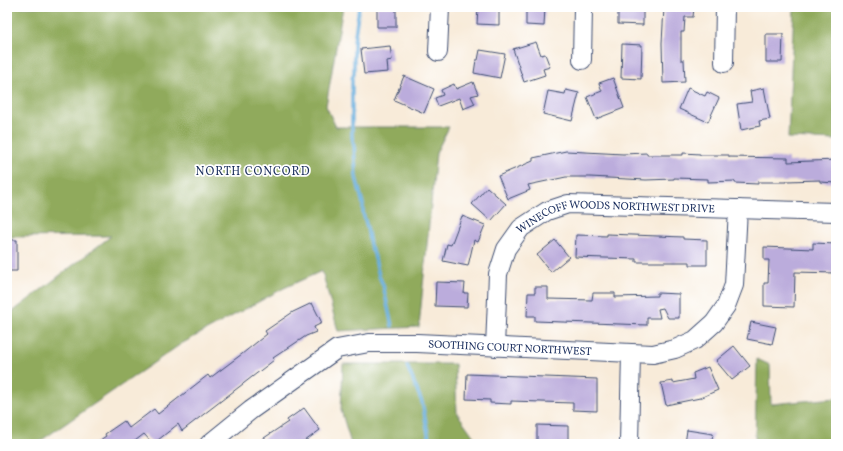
<svg xmlns="http://www.w3.org/2000/svg" width="843" height="451" viewBox="0 0 843 451" font-family="Vollkorn,serif">
	<style>
		.forest { fill: #90aa5c; stroke: #566c5d }
		.lines { fill: none; stroke-linecap: round; stroke-linejoin: round }
		.stream { stroke: #67afde; stroke-width: 3.5 }
		.building { fill: #bbacdc }
		.minor-casing { stroke: #3c4b70; stroke-width: 20 }
		.minor { stroke: #fff; stroke-width: 18 }
		.labels { text-anchor: middle; stroke-width: 3.5; stroke-linejoin: round; paint-order: stroke }
		.street-label { font-size: 11px; fill: #1b2f5e; stroke: #fff }
		.neighbourhood-label { font-size: 12px; letter-spacing: 1px; fill: #1b2f5e; stroke: #fff }
	</style>
	<rect width="100%" height="100%" fill="#fff"/>
	<filter id="ink" filterUnits="userSpaceOnUse"><feTurbulence type="fractalNoise" baseFrequency=".025" numOctaves="2"/><feDisplacementMap in="SourceGraphic" scale="8" xChannelSelector="R" yChannelSelector="G"/><feConvolveMatrix kernelMatrix="1 2 1 2 8 2 1 2 1" color-interpolation-filters="sRGB"/></filter>
	<filter id="wash" filterUnits="userSpaceOnUse"><feTurbulence type="fractalNoise" baseFrequency=".012" numOctaves="4" result="noise"/><feDisplacementMap in="SourceGraphic" scale="16" xChannelSelector="R" yChannelSelector="G"/><feGaussianBlur stdDeviation="0.9" result="paint"/><feColorMatrix in="noise" values="0 0 0 0 0 0 0 0 0 0 0 0 0 0 0 0 0 1.4 0 .05"/><feComposite in="paint" operator="in"/></filter>
	<g filter="url(#wash)">
		<rect width="100%" height="100%" fill="#f8ebd9"/>
		<path class="forest" d="M7 7H343L326 106 336 127H449L436 153 419 327 338 331 322 271 284 288 181 344 36 444H7V316L111 236 7 237Z
			M794 7H836V30L832 65H836V140L788 138Z
			M757 359 770 365 771 404 836 398 835 413H836V444H755Z
			M343 364H455L457 413 479 444H351L341 410Z"/>
		<g class="lines">
			<path class="stream" d="M359 7 354 42V74L352 78V137L354 146 356 177 363 204V213L367 227 370 245 374 254 379 276 383 285 392 326
				M407 366 422 402 430 444"/>
		</g>
		<g id="blocks">
			<path class="building" d="M377 7H396V27H377Z
				M478 7H499V25L477 24Z
				M526 7H545L544 26 526 25Z
				M618 7H643V25L618 24Z
				M664 7H694L693 17H685L684 32H681V60H684L685 82 663 83 662 43Z
				M766 34H783L782 62H766Z
				M536 42 541 55 545 54 550 67 543 69 545 75 524 82 513 49Z
				M622 44 642 45 641 79 621 78Z
				M390 46 392 60 387 61 388 72 364 74 361 49Z
				M480 50 505 54 500 78 474 73 476 60H478Z
				M404 76 434 89 424 113 394 100Z
				M613 78 624 108 596 119 587 97 602 91 599 83Z
				M473 82 478 94 471 96 475 104 463 109 459 98 438 106 435 98 443 95 441 90 454 84 456 89Z
				M688 88 705 96 707 92 719 98 708 122 679 109Z
				M764 88 770 119 759 121 760 126 741 130 737 104 752 102 750 91Z
				M566 90 579 93 572 121 543 114 548 91 565 94Z
				M566 151 623 154 647 153V155H683V153L700 154V155H729V157L788 158V162L836 160V183L820 182V180L787 181V182H758V184L735 183V181L708 182V179L674 178V179L646 180 590 177H566L528 185 530 190 508 199 498 176 533 161V158Z
				M487 187 506 204 491 221 472 204Z
				M462 216 485 225 478 242 474 240 468 266 443 261 447 244 451 245Z
				M607 234 683 237V239L707 240V265H690V262H636V259L575 257 576 235 607 236Z
				M7 240H17V271H7Z
				M555 240 569 257 551 272 537 255Z
				M813 243 836 244V273L795 272 794 307 764 306V283H768L769 260H764V247L813 249Z
				M436 282 465 283 464 293H468L467 307 435 306Z
				M535 287H548V299L592 300 593 293H615V297L657 296V293L679 294V318H668L663 308 658 309 660 318H647V325L535 321V316H527L528 293H535Z
				M312 303 322 323 314 327 316 332 306 336 273 358 274 360 182 431 178 424 153 444 144 434 131 444H94L106 436 105 434 124 421 129 428 154 409 158 414 208 375 210 378 242 354 267 334 265 331 293 312Z
				M751 322 776 327 772 344 747 339Z
				M734 346 750 366 732 380 716 361Z
				M708 367 718 390 700 398 666 405 661 383 673 381V383L694 379 693 373Z
				M467 374 597 379V411L573 410V403L511 401V404L490 403V400L466 399Z
				M304 408 320 430 301 444H255L288 422 287 420Z
				M537 425 568 426V444H537Z
				M687 430 713 434 711 444H685Z"/>
		</g>
	</g>
	<g filter="url(#ink)">
		<use href="#blocks" fill-opacity="0" stroke="#3c4b70" stroke-width="1"/>
		<g class="lines">
			<defs>
				<g id="minor">
					<path d="M438 52 440 7"/>
					<path d="M582 60 583 7"/>
					<path d="M724 63 725 7"/>
					<path id="s1" d="M495 347 498 274 506 249 521 228 547 211 568 204 836 212"/>
					<path d="M629 443 631 353"/>
					<path id="s2" d="M209 444 251 410 337 349 369 343H417L653 354 675 349 695 340 714 323 726 306 734 285 738 209"/>
				</g>
			</defs>
			<use href="#minor" class="minor-casing"/>
			<use href="#minor" class="minor"/>
		</g>
	</g>
	<g class="labels">
		<g class="street-label">
			<text dy="4" stroke="none"><textPath href="#s1" startOffset="223">WINECOFF WOODS NORTHWEST DRIVE</textPath></text>
			<text dy="4" stroke="none"><textPath href="#s2" startOffset="333">SOOTHING COURT NORTHWEST</textPath></text>
		</g>
		<g class="neighbourhood-label">
			<text x="253" y="175">NORTH CONCORD</text>
		</g>
	</g>
	<rect width="843" height="451" fill="none" stroke="#fff" stroke-width="24"/>
</svg>
